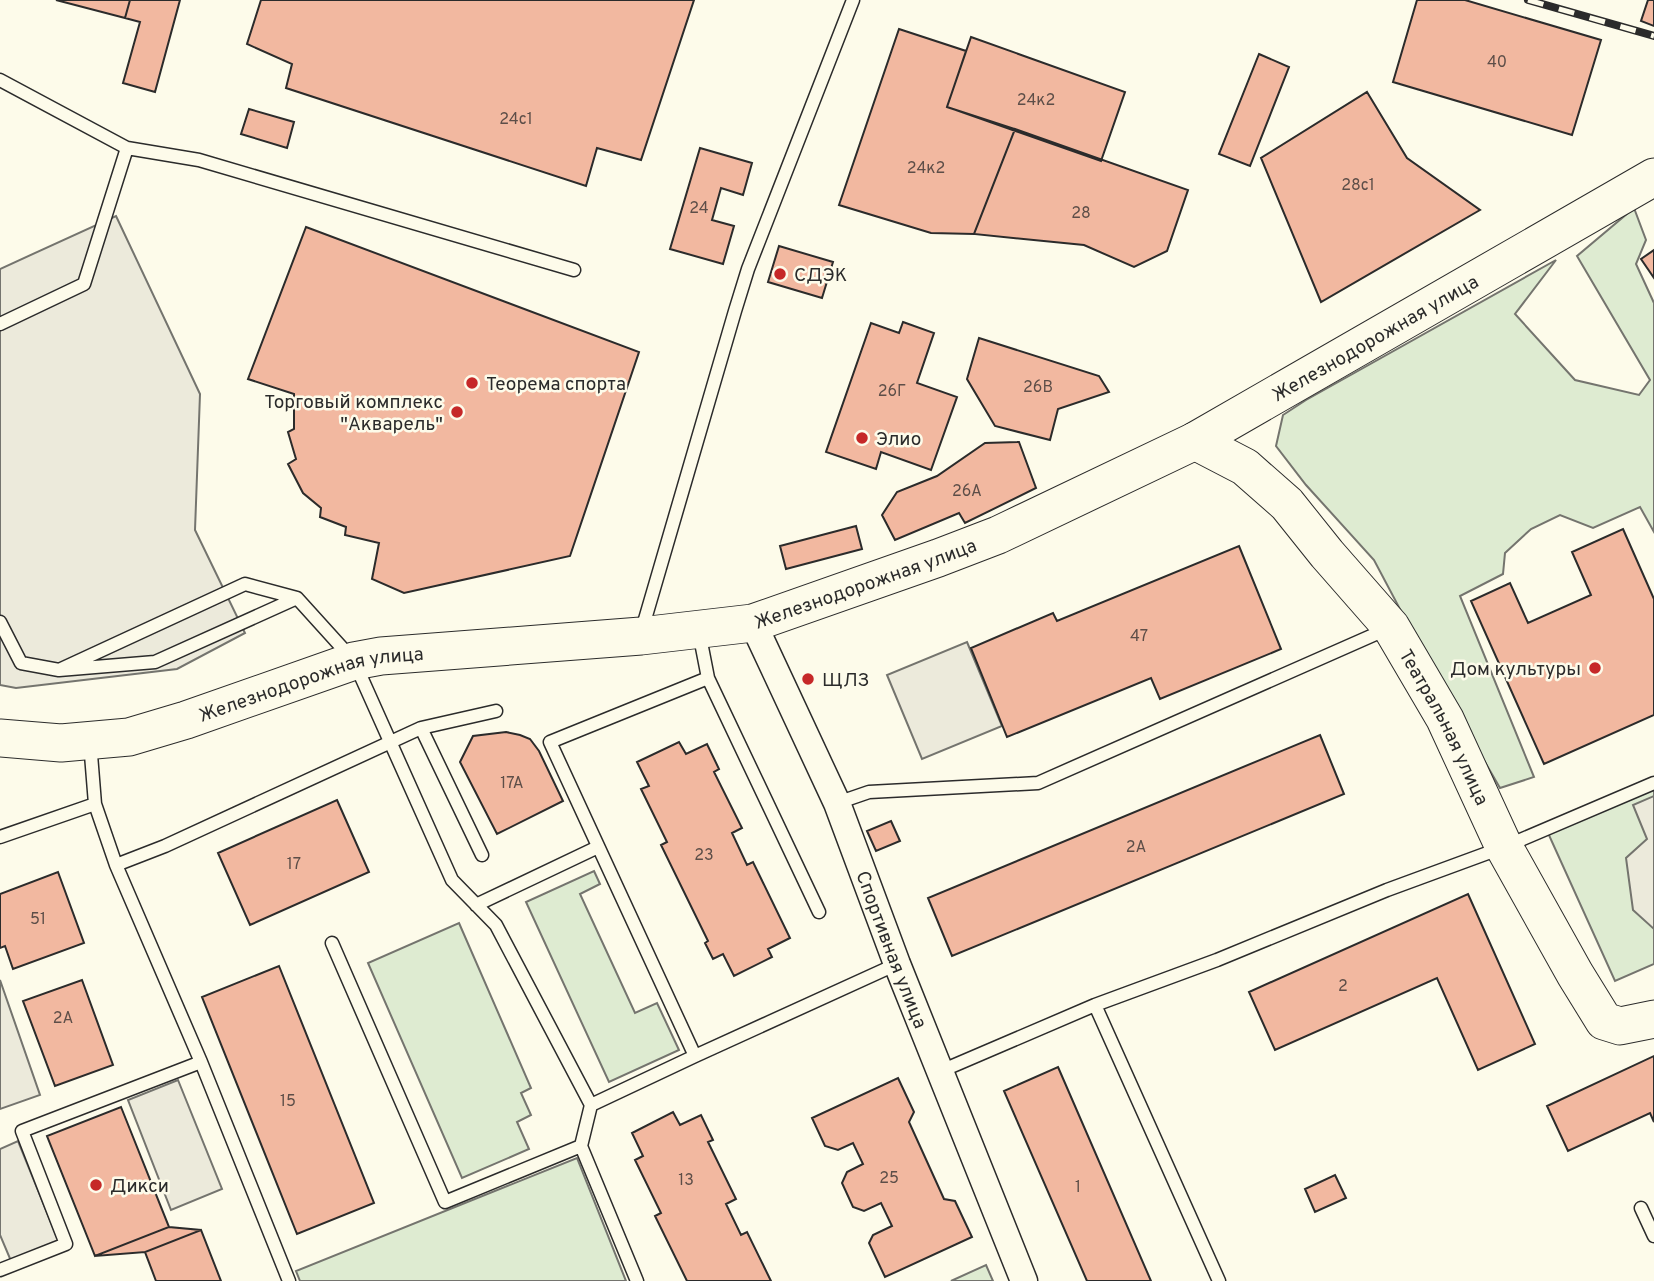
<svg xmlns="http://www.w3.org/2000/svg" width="1654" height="1281" viewBox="0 0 1654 1281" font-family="Overpass,sans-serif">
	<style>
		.green { fill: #deebd1; stroke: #74746e; stroke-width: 2 }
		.parking { fill: #eceadb; stroke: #74746e; stroke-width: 2 }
		.building { fill: #f2b8a0; stroke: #2b2b2b; stroke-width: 2 }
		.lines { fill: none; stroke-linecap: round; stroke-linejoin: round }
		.lane-casing { stroke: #2b2b2b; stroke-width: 15 }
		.street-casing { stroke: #2b2b2b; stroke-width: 29 }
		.secondary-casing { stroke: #2b2b2b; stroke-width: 39 }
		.lane { stroke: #fdfbea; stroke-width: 12 }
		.street { stroke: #fdfbea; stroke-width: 26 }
		.secondary { stroke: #fdfbea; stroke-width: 37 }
		.rail-casing { stroke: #2b2b2b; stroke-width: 8 }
		.rail { stroke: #fdfbea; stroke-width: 5; stroke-dasharray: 16; stroke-linecap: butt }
		.poi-dot { fill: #c62828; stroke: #fdfbea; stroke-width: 2.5 }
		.labels { text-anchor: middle; stroke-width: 5; stroke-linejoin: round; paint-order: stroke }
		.number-label { font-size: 16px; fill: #5d4e48 }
		.poi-label { font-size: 19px; fill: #2b2b2b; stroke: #fdfbea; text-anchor: start }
		.street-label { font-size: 19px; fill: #2b2b2b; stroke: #fdfbea }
	</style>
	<rect width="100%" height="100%" fill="#fdfbea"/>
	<path class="green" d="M1634 208 1646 240 1636 264 1654 303V532L1640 507 1593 528 1560 515 1531 529 1505 553 1503 574 1460 596 1534 777 1500 788 1437 679 1374 560 1306 485 1276 446 1283 415 1306 400 1556 260 1515 314 1575 380 1639 395 1650 380 1577 256Z
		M1654 788V964L1615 981 1548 833Z
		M594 871 600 884 580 894 635 1013 657 1003 679 1050 609 1082 526 902Z
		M459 923 531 1088 521 1093 531 1115 517 1122 529 1149 462 1178 368 963Z
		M577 1158 626 1281H300L296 1271Z
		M986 1265 993 1281H951Z"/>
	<path class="parking" d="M116 216 200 394 195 530 245 633 177 669 16 688 0 685V269Z
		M967 642 1002 726 922 759 887 675Z
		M1654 796V929L1633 910 1626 858 1647 839 1633 805Z
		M0 980 40 1095 0 1109Z
		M178 1080 222 1189 171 1210 128 1100Z
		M18 1141 59 1242 11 1261 0 1235V1149Z"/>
	<path class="building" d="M56 0H130L125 18Z
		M130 0H180L155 92 123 83 140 22 125 18Z
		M261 0H694L641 160 597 148 586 186 286 88 292 64 247 44Z
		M1417 0H1465L1601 40 1572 135 1393 82Z
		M1648 0H1654V26L1641 21Z
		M899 29 966 51 947 107 1015 129 974 234 931 233 839 205Z
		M971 37 1125 92 1101 161 947 107Z
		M1259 54 1289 67 1250 166 1219 154Z
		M1367 92 1407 158 1480 210 1321 302 1261 158Z
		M249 109 294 122 287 148 241 134Z
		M1015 129 1188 190 1167 251 1134 267 1084 245 974 234Z
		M700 148 752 163 743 195 721 188 712 220 734 226 723 264 670 249Z
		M306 227 639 352 570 556 404 593 372 579 379 543 345 535 346 527 320 517 321 508 303 493 288 464 296 459 288 432 294 429V394L248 379Z
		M779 246 833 262 822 298 768 282Z
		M1654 250V278L1641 259Z
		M903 322 934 333 917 383 957 397 931 470 881 452 876 469 826 452 871 323 899 333Z
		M979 338 1099 376 1109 392 1058 409 1050 440 995 426 967 379Z
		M1019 442 1036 488 965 523 959 513 895 540 882 515 897 492 937 476 985 443Z
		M856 526 862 549 786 569 780 546Z
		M1623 529 1654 599V715L1544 764 1471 601 1510 583 1528 623 1591 595 1572 552Z
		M1239 546 1281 649 1160 699 1151 678 1007 737 971 648 1053 613 1057 621Z
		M506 732 520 735 530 739 539 751 563 801 497 834 460 762 473 736Z
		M1320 735 1344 794 952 956 928 898Z
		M679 742 686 754 707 744 719 769 714 772 742 828 732 833 747 865 753 862 790 938 768 949 772 957 734 976 723 954 713 959 705 943 708 941 661 845 667 842 641 789 649 786 637 762Z
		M337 800 369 872 250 925 218 853Z
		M891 821 900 841 876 851 867 831Z
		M58 872 84 943 13 969 5 946 0 948V894Z
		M1468 894 1535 1044 1478 1070 1437 978 1275 1050 1249 992Z
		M279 966 374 1203 297 1234 202 997Z
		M82 980 113 1065 55 1086 23 1001Z
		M1654 1056V1122L1650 1113 1568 1151 1547 1106Z
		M1058 1067 1151 1281H1087L1004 1091Z
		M898 1078 914 1112 909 1122 944 1199 955 1201 972 1237 885 1277 869 1243 873 1235 892 1226 881 1203 864 1211 853 1207 842 1183 847 1172 863 1164 853 1143 838 1150 825 1146 812 1118Z
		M121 1107 169 1227 95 1256 47 1136Z
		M121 1107 169 1227 201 1230 221 1281H156L145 1252 95 1256 47 1136Z
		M673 1112 680 1125 701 1115 713 1140 708 1142 736 1199 726 1204 741 1235 747 1232 771 1281H687L655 1216 661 1213 635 1160 643 1156 632 1133Z
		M1335 1175 1346 1198 1315 1212 1305 1189Z
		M201 1230 221 1281H156L145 1252Z"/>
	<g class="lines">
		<defs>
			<path id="lane" d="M0 80 127 148 84 284 0 324
				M127 148 199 160 574 270
				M297 598 155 662 59 670 245 584 297 598 354 661 452 880 496 925 591 1105 581 1146 637 1281
				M0 622 21 663 59 670
				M641 633 735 311 748 269 853 0
				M708 678 819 912
				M421 728 482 855
				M90 742 95 804 116 865 201 1062 289 1281
				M837 803 869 792 1038 783 1387 629
				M0 837 95 804
				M116 865 165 846 421 728 496 711
				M476 905 598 847
				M332 943 445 1202 581 1146
				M1095 1005 1219 1281
				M695 1056 550 742 708 678 699 632
				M941 1071 1095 1005 1217 960 1387 890 1504 847 1654 783
				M591 1105 695 1056 897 964
				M1641 1208 1654 1236
				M0 1270 66 1244 22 1131 201 1062"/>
			<g id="street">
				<path id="s1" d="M753 623 837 803 897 964 1024 1281"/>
			</g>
			<g id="secondary">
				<path id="s2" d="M1195 441 1245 467 1287 504 1327 554 1391 627 1445 719 1504 847 1575 974 1604 1021 1620 1026 1654 1019"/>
				<path id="s3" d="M0 738 61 743 129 737 186 720 354 661 381 656 641 636 753 623 938 558 998 535 1195 441 1654 177"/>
			</g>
		</defs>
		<use href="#lane" class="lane-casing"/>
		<use href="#street" class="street-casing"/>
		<use href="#secondary" class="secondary-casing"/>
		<use href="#lane" class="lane"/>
		<use href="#street" class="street"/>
		<use href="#secondary" class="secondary"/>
		<defs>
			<path id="rail" d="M1528 0 1654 36"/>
		</defs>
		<use href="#rail" class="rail-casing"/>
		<use href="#rail" class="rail"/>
	</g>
	<g class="poi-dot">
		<circle cx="780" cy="274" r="7"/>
		<circle cx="472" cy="383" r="7"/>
		<circle cx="457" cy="412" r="7"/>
		<circle cx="862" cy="438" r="7"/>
		<circle cx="1595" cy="668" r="7"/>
		<circle cx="808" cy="679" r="7"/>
		<circle cx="96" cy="1185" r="7"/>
	</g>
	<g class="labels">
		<g class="number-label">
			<text x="1497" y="67">40</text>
			<text x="1036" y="105">24к2</text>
			<text x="516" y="124">24с1</text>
			<text x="926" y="173">24к2</text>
			<text x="1358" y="190">28с1</text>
			<text x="699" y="213">24</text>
			<text x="1081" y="218">28</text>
			<text x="1038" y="392">26В</text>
			<text x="892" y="396">26Г</text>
			<text x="967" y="496">26А</text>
			<text x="1139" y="641">47</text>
			<text x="512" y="788">17А</text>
			<text x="1136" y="852">2А</text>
			<text x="704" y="860">23</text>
			<text x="294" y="869">17</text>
			<text x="38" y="924">51</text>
			<text x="1343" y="991">2</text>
			<text x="63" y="1023">2А</text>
			<text x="288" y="1106">15</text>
			<text x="889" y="1183">25</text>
			<text x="686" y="1185">13</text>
			<text x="1078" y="1192">1</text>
		</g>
		<g class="poi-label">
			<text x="794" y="281">СДЭК</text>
			<text x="486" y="390">Теорема спорта</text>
			<text x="443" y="408" text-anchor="end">Торговый комплекс<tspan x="443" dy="22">"Акварель"</tspan></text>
			<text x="876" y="445">Элио</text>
			<text x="1581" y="675" text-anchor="end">Дом культуры</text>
			<text x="822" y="686">ЩЛЗ</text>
			<text x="110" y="1192">Дикси</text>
		</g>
		<g class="street-label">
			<text dy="7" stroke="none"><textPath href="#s3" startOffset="1454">Железнодорожная улица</textPath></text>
			<text dy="7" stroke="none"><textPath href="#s3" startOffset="887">Железнодорожная улица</textPath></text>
			<text dy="7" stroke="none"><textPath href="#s3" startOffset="320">Железнодорожная улица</textPath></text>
			<text dy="7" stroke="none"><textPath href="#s2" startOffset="387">Театральная улица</textPath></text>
			<text dy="7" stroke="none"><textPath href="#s1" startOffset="355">Спортивная улица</textPath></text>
		</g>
	</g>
</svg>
